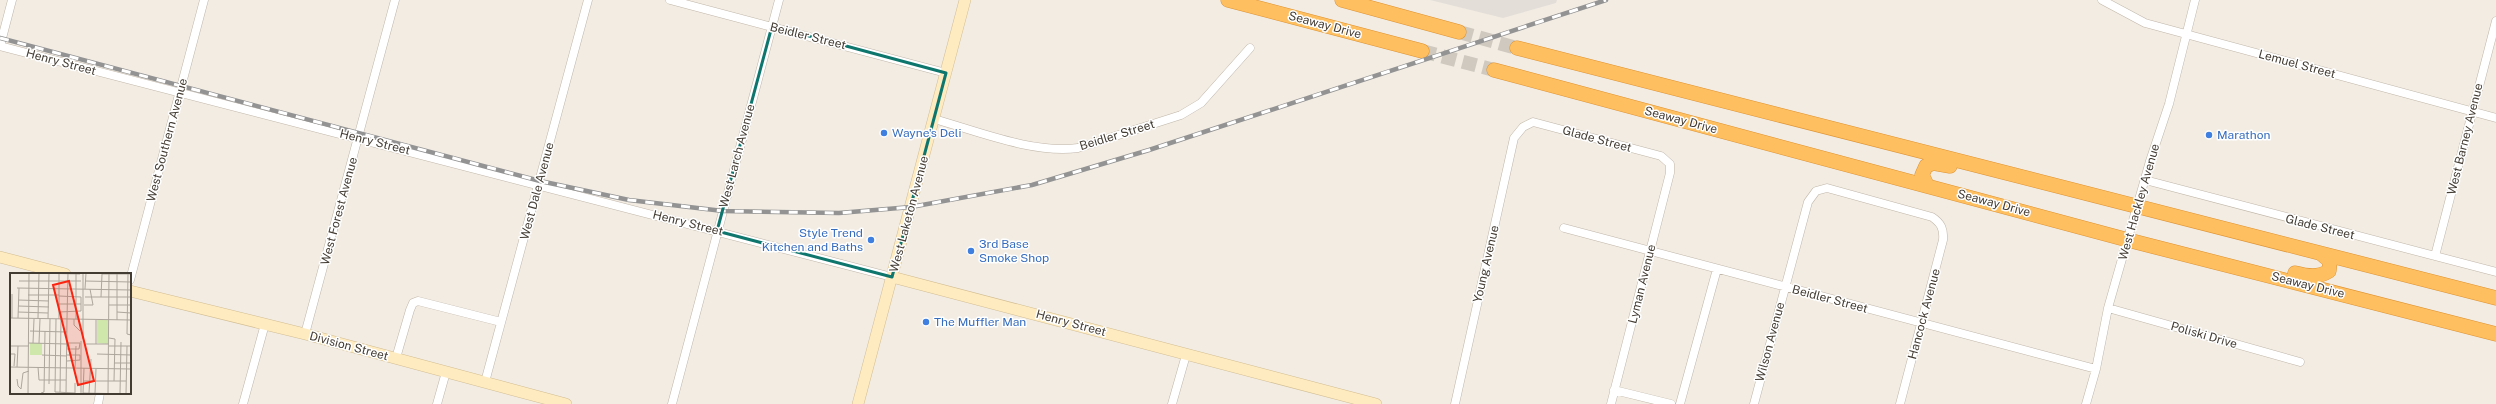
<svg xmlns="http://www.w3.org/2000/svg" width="2496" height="404" viewBox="0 0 2496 404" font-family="'Public Sans',sans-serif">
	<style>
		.industrial { fill: #e3ded8 }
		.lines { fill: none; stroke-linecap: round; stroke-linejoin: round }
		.highway-tunnel { stroke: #cfc9c0; stroke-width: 14; stroke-dasharray: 14 7; stroke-linecap: butt }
		.street-casing { stroke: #c0b6a9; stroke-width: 9 }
		.secondary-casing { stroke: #d2bd92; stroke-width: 12 }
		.highway-casing { stroke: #de9231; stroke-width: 15 }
		.street { stroke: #fff; stroke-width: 8 }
		.secondary { stroke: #ffebc0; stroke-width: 11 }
		.highway { stroke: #febf61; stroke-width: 14 }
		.rail-casing { stroke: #939393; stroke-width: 4.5 }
		.rail { stroke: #fff; stroke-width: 3; stroke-dasharray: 9; stroke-linecap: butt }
		.marked { fill: none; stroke: #0f766e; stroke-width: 3; stroke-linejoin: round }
		.shop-dot { fill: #3f7fe0; stroke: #fff; stroke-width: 1.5 }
		.labels { text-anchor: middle; stroke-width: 3; stroke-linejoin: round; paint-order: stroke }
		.street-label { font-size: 12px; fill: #433c33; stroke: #fff }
		.shop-label { font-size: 12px; fill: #366cbe; stroke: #fff; text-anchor: start }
		.inset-road { fill: none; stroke: #aca69d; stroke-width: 1 }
		.view { fill: #fb2410; fill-opacity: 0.15; stroke: #fb2410; stroke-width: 2 }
		.inset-edge { fill: none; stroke: #433c33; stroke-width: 2 }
	</style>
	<rect width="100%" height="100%" fill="#f2ece3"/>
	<path class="industrial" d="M1430 0H1557L1556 3 1503 18Z"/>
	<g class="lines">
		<path class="highway-tunnel" d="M1459 32 1517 48
			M1422 51 1494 70"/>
		<defs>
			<path id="street" d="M670 0 946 73
				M2102 0 2145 23 2496 118
				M0 46 892 277
				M0 46 12 0
				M934 119C977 131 1033 154 1078 148L1181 115 1201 103 1250 48
				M2145 180 2496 272
				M1564 228 2096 369
				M2435 256 2496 21
				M130 280 204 0
				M2108 308 2300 362
				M305 334 395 0
				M396 358 410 310 413 303 418 301 501 322
				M485 382 588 0
				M1614 390 1671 404
				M98 404 100 393
				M243 404 265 324
				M437 404 446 372
				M672 404 779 0
				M1172 404 1186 355
				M1455 404 1514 138 1523 127 1533 122 1661 156 1670 164V173L1611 404
				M1680 404 1717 269
				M1754 404 1808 202 1816 191 1827 188 1932 217C1941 223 1944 229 1943 240L1900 404
				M2086 404 2096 369 2108 308 2150 161 2169 104 2195 0"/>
			<path id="secondary" d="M0 257 65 274
				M892 277 1376 404
				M130 291 305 334 566 404
				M858 404 965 0"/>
			<path id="highway" d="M1228 0 1422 51
				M1342 0 1459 32
				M1517 48 2496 298
				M1494 70 2128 240 2496 334
				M1927 185 1922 175 1926 166 1933 163 1950 166
				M2295 273C2307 276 2318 278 2329 271L2330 261 2320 253"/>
		</defs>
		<use href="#street" class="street-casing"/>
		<use href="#secondary" class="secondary-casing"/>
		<use href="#highway" class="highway-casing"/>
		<use href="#street" class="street"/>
		<use href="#secondary" class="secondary"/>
		<use href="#highway" class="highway"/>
		<defs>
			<path id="rail" d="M0 38 540 181 629 200 723 211 839 213 911 207 1032 185 1149 150 1606 0"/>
		</defs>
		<use href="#rail" class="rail-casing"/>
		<use href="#rail" class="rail"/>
	</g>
	<path class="marked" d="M772 26 946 73 892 277 717 231Z"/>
	<g class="shop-dot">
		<circle cx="884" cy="133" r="4"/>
		<circle cx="2209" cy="135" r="4"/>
		<circle cx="871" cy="240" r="4"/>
		<circle cx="971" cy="251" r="4"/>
		<circle cx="926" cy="322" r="4"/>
	</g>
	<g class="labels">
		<g class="street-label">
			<text transform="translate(1325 25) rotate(15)" y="4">Seaway Drive</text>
			<text transform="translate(808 36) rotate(14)" y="4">Beidler Street</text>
			<text transform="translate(61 62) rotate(15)" y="4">Henry Street</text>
			<text transform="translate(2297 64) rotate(15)" y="4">Lemuel Street</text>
			<text transform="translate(1681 120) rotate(15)" y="4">Seaway Drive</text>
			<text transform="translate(1117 135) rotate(-17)" y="4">Beidler Street</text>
			<text transform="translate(1597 139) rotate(15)" y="4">Glade Street</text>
			<text transform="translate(2465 139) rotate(-76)" y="4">West Barney Avenue</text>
			<text transform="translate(167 140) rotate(-75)" y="4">West Southern Avenue</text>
			<text transform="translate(375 142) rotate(14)" y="4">Henry Street</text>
			<text transform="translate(737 156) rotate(-75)" y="4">West Larch Avenue</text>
			<text transform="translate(537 191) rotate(-75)" y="4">West Dale Avenue</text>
			<text transform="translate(2139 202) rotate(-74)" y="4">West Hackley Avenue</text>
			<text transform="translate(1994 203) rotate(15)" y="4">Seaway Drive</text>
			<text transform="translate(339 211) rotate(-75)" y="4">West Forest Avenue</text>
			<text transform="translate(909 214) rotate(-75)" y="4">West Laketon Avenue</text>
			<text transform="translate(688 223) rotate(14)" y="4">Henry Street</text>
			<text transform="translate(2320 227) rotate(14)" y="4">Glade Street</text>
			<text transform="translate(1486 264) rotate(-77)" y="4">Young Avenue</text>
			<text transform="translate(1642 284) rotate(-76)" y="4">Lyman Avenue</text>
			<text transform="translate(2308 285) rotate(14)" y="4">Seaway Drive</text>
			<text transform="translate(1830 299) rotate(15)" y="4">Beidler Street</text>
			<text transform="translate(1924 314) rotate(-75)" y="4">Hancock Avenue</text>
			<text transform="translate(1071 323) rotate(15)" y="4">Henry Street</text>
			<text transform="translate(2204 335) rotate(16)" y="4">Poliski Drive</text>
			<text transform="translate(1770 342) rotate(-75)" y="4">Wilson Avenue</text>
			<text transform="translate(349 346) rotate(15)" y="4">Division Street</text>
		</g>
		<g class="shop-label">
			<text x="892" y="137">Wayne's Deli</text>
			<text x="2217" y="139">Marathon</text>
			<text x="863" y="237" text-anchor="end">Style Trend<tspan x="863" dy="14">Kitchen and Baths</tspan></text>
			<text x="979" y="248">3rd Base<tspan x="979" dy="14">Smoke Shop</tspan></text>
			<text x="934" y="326">The Muffler Man</text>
		</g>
	</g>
	<g transform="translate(10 273)">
		<rect width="121" height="121" fill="#f2ece3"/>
		<path d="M87 47H98V71L87 70ZM20 70H32V82H20Z" fill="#d0e7ab"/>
		<path class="inset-road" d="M22 0 70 1M118 0 117 61 121 62M92 1H121M9 8H71M75 8 121 9M7 15 121 17M75 16 76 0M18 22H49M75 24H121M91 24 92 1M8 27 39 28M49 31H71M74 32H83L80 16M99 32H121M8 33 39 34M8 39 38 40M49 39 71 38V24L49 23M107 39 121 40M0 45 121 47M2 45V21M8 45 9 15M28 45 29 0M38 46 39 0M46 46 45 119 65 120V110M49 46V0M57 46 58 0M64 46V52L70 58M66 46V0M107 47V0M20 58 57 59M99 65 105 66 104 108M73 66V0M19 70 57 71M23 70 24 46M29 70 30 46M76 71H99M86 71V47M0 73H19M99 73H121M57 76H69L70 70H57M0 81H5L4 93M87 81 121 82M32 82 57 83M57 88 70 87V82H57M104 90H121M0 94 121 96M7 94 8 73M28 94 29 107H56M65 95 66 73M7 106 8 113 11 116 13 100 19 98M73 108H116M39 111 40 46M50 119 51 46M31 120 34 119 35 58M73 120 121 121M73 120 74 95M79 120 81 86M85 120 86 96M18 121 19 0M56 121 57 46M71 121V68M98 121 99 0M110 121 111 69M116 121 117 73"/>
		<path class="view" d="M59 8 84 108 68 112 43 12Z"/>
		<rect width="121" height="121" class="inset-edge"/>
	</g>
</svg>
